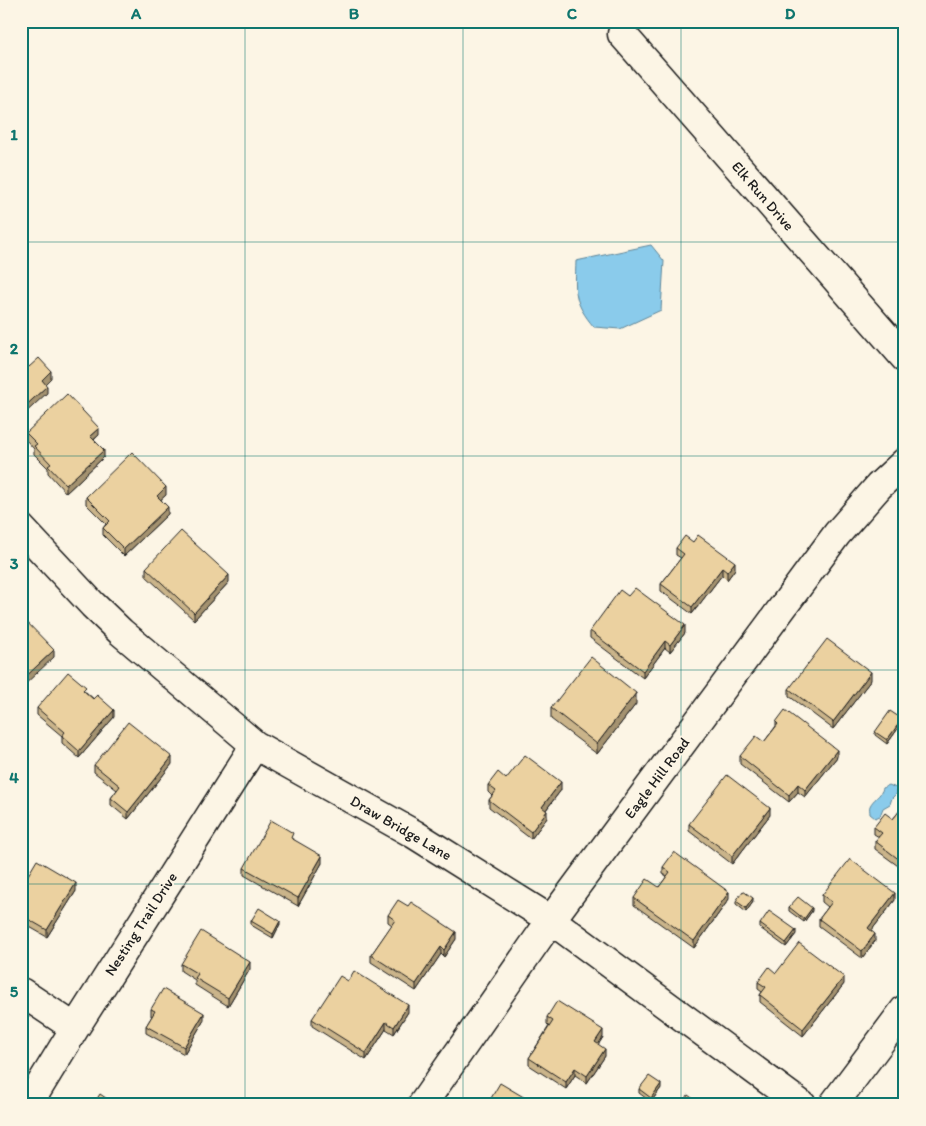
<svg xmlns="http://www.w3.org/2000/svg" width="926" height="1126" viewBox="0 0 926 1126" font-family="Itim,sans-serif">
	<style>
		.water { fill: #8acbeb; stroke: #5e8598 }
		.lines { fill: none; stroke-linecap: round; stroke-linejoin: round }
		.minor-casing { stroke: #1c1c1c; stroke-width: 31 }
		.minor { stroke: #fcf5e5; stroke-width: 28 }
		.wall { fill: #cab48a; stroke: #1c1c1c }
		.shaded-wall { fill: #a49270; stroke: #1c1c1c }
		.building { fill: #ebd1a0; stroke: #1c1c1c }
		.grid { fill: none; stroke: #0f766e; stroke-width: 1; stroke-opacity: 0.55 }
		.labels { text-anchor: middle; stroke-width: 4; stroke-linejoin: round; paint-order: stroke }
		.street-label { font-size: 15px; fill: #1c1c1c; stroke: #fcf5e5 }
		.neatline { fill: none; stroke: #0f766e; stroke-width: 2 }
		.grid-label { font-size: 16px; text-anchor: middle; font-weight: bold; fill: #0f766e }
	</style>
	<rect width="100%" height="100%" fill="#fcf5e5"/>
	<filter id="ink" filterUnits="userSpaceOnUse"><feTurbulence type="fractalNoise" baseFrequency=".02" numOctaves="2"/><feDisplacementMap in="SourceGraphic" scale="10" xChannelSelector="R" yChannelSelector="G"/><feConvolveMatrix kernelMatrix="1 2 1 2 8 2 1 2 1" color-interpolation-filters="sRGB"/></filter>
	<g filter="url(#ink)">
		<path class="water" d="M651 245 664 261 661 310 620 329 594 327C573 302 575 292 576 261Z
			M889 785 896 788 897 793 892 798 890 804 883 808 880 816 875 818 870 814C870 811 869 808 870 806 873 799 881 796 883 788Z"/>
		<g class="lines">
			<defs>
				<path id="minor" d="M622 34 905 358
					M21 528 93 605 121 632 255 745 414 834 551 920 802 1105
					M21 992 75 1028
					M28 1105 75 1028 255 745
					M422 1105 551 920 837 534 879 486 905 462
					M833 1105 905 1009"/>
			</defs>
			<use href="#minor" class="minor-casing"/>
			<use href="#minor" class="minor"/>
		</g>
		<path class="wall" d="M26 433 99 435 94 440 104 457 66 493 48 473V468L34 454V449L26 440Z
			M166 495 161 499 168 514 124 556 103 535V528L106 524 86 504V497Z
			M693 542 735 569 727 580 722 575 692 614 661 591V584L681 558 676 555V548Z
			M146 568 229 582 194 620 146 576Z
			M628 596 685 633 670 652 665 648 643 678 590 638V631Z
			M871 680 833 729 789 696V689Z
			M86 692 114 717 79 758 62 743V736L37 715V708Z
			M636 704 597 754 551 719V708Z
			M776 722 837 757 805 797 798 792 789 802 740 764V756L764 742 776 726Z
			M902 723 887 744 875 735V732Z
			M172 764 128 819 111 805V798L117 790 94 772V765Z
			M506 779 561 790 546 810 547 818 531 839 489 807V800L492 796 488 792V785Z
			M905 804V871L875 849V841L879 837 874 834V827L893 819Z
			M770 815 732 864 689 831V824Z
			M293 839 322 863 298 906 244 875V868Z
			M663 867 729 899 694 948 634 905V898L659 887 667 876 663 874Z
			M21 887 76 891 47 937 21 922Z
			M822 895 895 900 871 931 875 941 862 958 819 926V919L828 907 822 902Z
			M736 901 753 902 746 912 736 904Z
			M789 907 812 911 804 922 789 911Z
			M388 915 456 939 444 957 441 954 416 991 371 962V955L392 925 388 922Z
			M251 921 280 924 273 938 251 925Z
			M760 924 796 934 786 947 760 928Z
			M181 964 250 969 228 1006 195 985V980L181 971Z
			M776 973 844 984 803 1036 760 1002V995L762 992 758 989V982Z
			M348 981 408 1012 394 1034 386 1029 366 1060 312 1026V1019Z
			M151 1009 204 1020 184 1054 146 1033V1026L152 1016H151Z
			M547 1017 603 1037 598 1045 605 1056 587 1083 575 1075 566 1089 529 1065V1058L549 1026 547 1024Z
			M661 1088 651 1102 639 1093V1089Z"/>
		<path class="shaded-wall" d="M51 371V378L42 387V380Z
			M47 386V393L21 417V410Z
			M99 428V435L90 443V436Z
			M104 450V457L66 493V485Z
			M166 487V495L157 503V496Z
			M168 507V514L124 556V549Z
			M735 562V569L727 580V572Z
			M722 568V575L692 614V607Z
			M229 575V582L194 620V613Z
			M685 625V633L670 652V645Z
			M665 641V648L643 678V671Z
			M54 650V657L21 688V681Z
			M871 672V680L833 729V722Z
			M636 693V704L597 754V744Z
			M114 710V717L79 758V751Z
			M902 719V723L887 744V740Z
			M837 750V757L805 797V790Z
			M172 757V764L128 819V812Z
			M561 782V790L542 815V807Z
			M798 784V792L789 802V795Z
			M770 808V815L732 864V856Z
			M547 811V818L531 839V832Z
			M322 856V863L298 906V898Z
			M76 883V891L47 937V930Z
			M729 892V899L694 948V941Z
			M895 893V900L868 935V928Z
			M753 898V902L746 912V908Z
			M812 908V911L804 922V919Z
			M280 921V924L273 938V934Z
			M796 930V934L786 947V943Z
			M456 932V939L444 957V950Z
			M875 934V941L862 958V951Z
			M441 947V954L416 991V984Z
			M250 962V969L228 1006V998Z
			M844 977V984L803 1036V1029Z
			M408 1005V1012L394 1034V1027Z
			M204 1013V1020L184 1054V1047Z
			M386 1022V1029L366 1060V1053Z
			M603 1030V1037L595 1050V1042Z
			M605 1049V1056L587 1083V1076Z
			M575 1068V1075L566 1089V1082Z
			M661 1084V1088L651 1102V1098Z"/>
		<path class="building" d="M39 358 51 371 42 380 47 386 21 410V359L29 367Z
			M67 394 99 428 90 436 104 450 66 485 48 466 51 464 34 446 37 444 26 433Z
			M132 452 166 487 157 496 168 507 124 549 103 528 110 521 86 497Z
			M181 531 229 575 194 613 146 568Z
			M698 535 735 562 727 572 722 568 692 607 661 584 684 554 676 548 685 536 693 542Z
			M635 588 685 625 670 645 665 641 643 671 590 631 620 590 628 596Z
			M21 616 54 650 21 681Z
			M827 639 871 672 833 722 789 689Z
			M591 657 636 693 597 744 551 708Z
			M68 672 86 687 83 690 93 699 97 695 114 710 79 751 62 736 65 732 37 708Z
			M785 710 837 750 805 790 798 784 789 795 740 756 756 736 764 742 778 724 776 722Z
			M890 711 902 719 887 740 875 732Z
			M128 722 172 757 128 812 111 798 120 786 94 765Z
			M525 755 561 782 542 807 547 811 531 832 489 800 496 791 488 785 498 772 506 779Z
			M727 775 770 808 732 856 689 824Z
			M905 804V864L875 841 882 833 874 827 885 813 893 819Z
			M271 820 293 833 291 838 322 856 298 898 244 868Z
			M674 852 729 892 694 941 634 898 647 879 659 887 670 872 663 867Z
			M850 859 895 893 868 928 875 934 862 951 819 919 832 902 822 895Z
			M37 860 76 883 47 930 21 915V887Z
			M743 891 753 898 746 908 736 901Z
			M798 897 812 908 804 919 789 907Z
			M398 900 408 906 411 902 456 932 444 950 441 947 416 984 371 955 395 920 388 915Z
			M259 908 280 921 273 934 251 921Z
			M769 911 796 930 786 943 760 924Z
			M201 931 250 962 228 998 195 978 198 974 181 964Z
			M799 943 844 977 803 1029 760 995 766 987 758 982 769 967 776 973Z
			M354 971 408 1005 394 1027 386 1022 366 1053 312 1019 340 976 348 981Z
			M163 989 204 1013 184 1047 146 1026 155 1011 151 1009Z
			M557 1001 603 1030 595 1042 605 1049 587 1076 575 1068 566 1082 529 1058 553 1021 547 1017Z
			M649 1076 661 1084 651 1098 639 1089Z
			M500 1083 537 1105H487Z
			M100 1094 116 1105H93Z
			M688 1095 702 1105H682Z"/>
	</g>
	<path class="grid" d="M245 21V1105M463 21V1105M681 21V1105M21 242H905M21 456H905M21 670H905M21 884H905"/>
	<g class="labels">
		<g class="street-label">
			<text transform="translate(763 196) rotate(49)" y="5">Elk Run Drive</text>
			<text transform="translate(657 778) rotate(-53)" y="5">Eagle Hill Road</text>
			<text transform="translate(401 828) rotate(30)" y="5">Draw Bridge Lane</text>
			<text transform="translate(141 924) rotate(-57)" y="5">Nesting Trail Drive</text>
		</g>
	</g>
	<rect width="926" height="1126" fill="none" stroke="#fcf5e5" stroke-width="55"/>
	<rect x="28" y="28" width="870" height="1070" class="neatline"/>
	<g class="grid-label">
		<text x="136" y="19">A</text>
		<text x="354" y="19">B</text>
		<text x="572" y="19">C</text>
		<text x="790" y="19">D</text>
		<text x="14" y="140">1</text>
		<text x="14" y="354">2</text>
		<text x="14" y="569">3</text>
		<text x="14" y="783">4</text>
		<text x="14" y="997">5</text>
	</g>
</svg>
